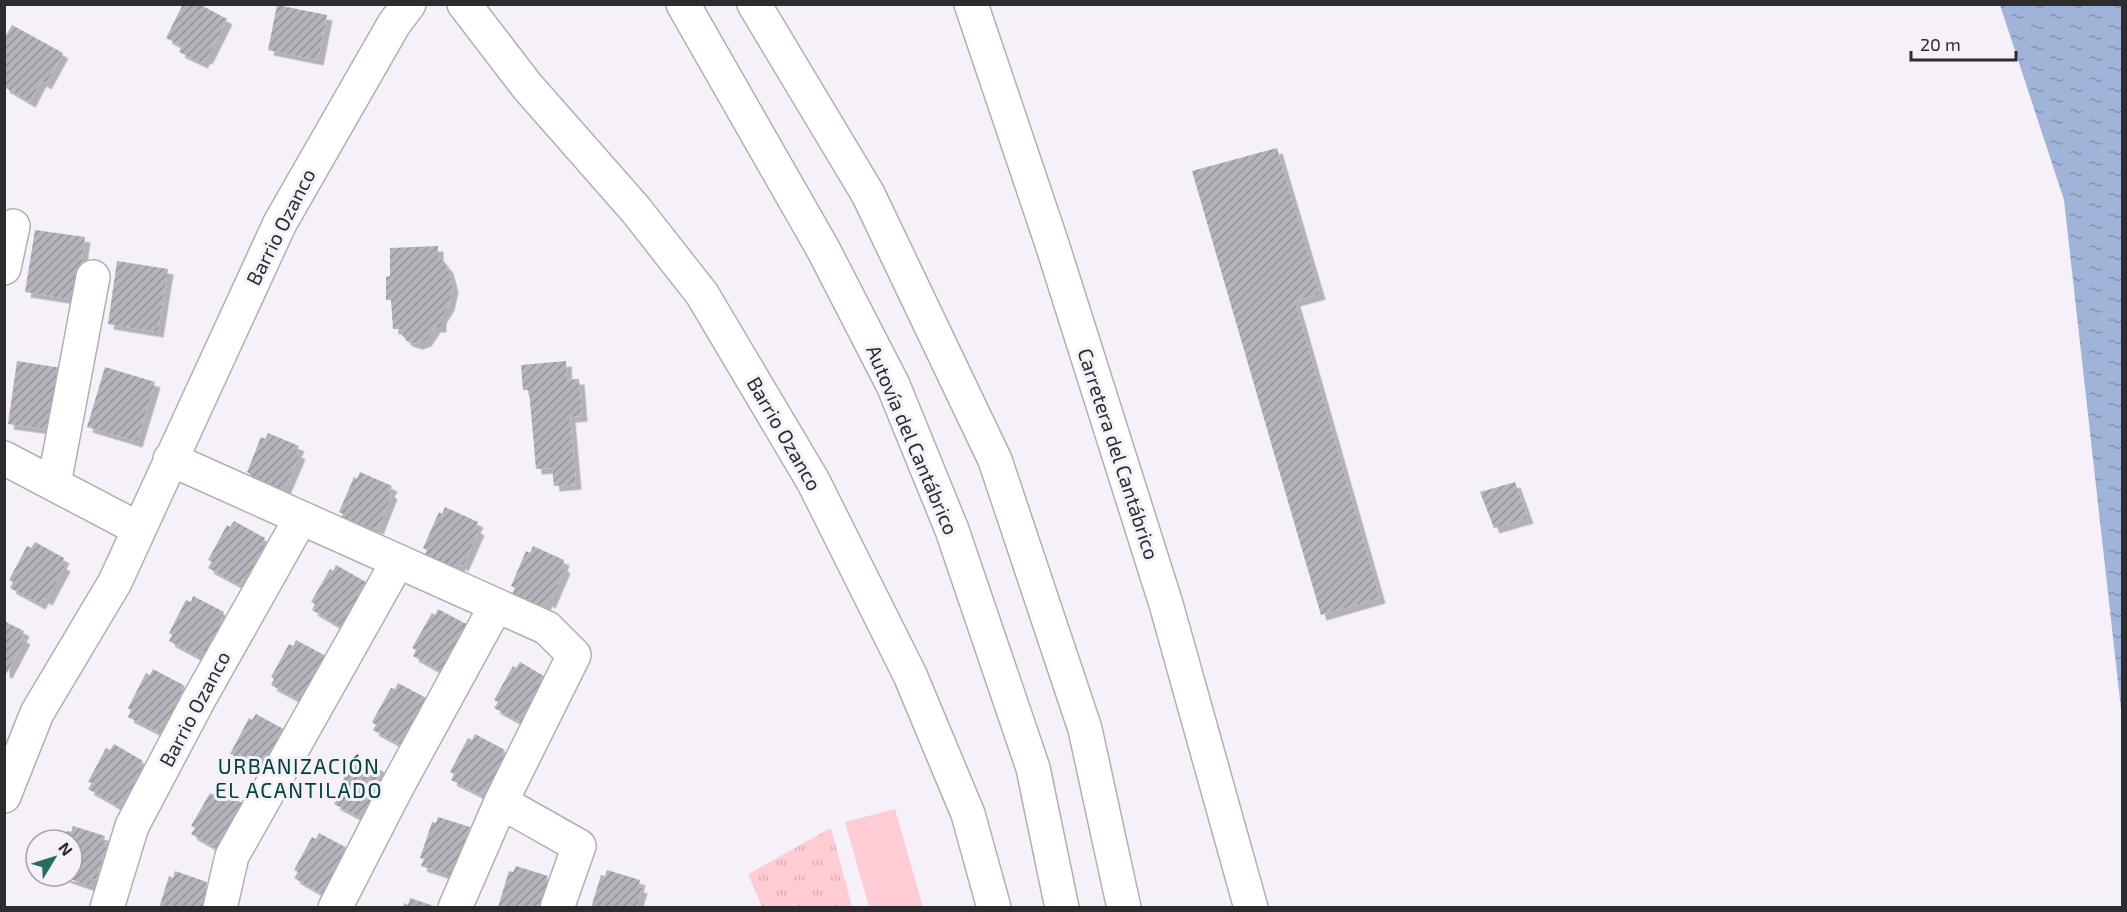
<svg xmlns="http://www.w3.org/2000/svg" width="2127" height="912" viewBox="0 0 2127 912" font-family="'Exo 2',sans-serif">
	<style>
		.grass { fill: url(#grass-tufts) }
		.garden { fill: #feccd3 }
		.water { fill: url(#water-ripples) }
		.building { fill: url(#building-hatch); filter: url(#shadow) }
		.lines { fill: none; stroke-linecap: round; stroke-linejoin: round }
		.minor-casing { stroke: #b3aeb6; stroke-width: 36 }
		.trunk-casing { stroke: #b3aeb6; stroke-width: 36 }
		.motorway-casing { stroke: #b3aeb6; stroke-width: 36 }
		.minor { stroke: #fff; stroke-width: 33 }
		.trunk { stroke: #fff; stroke-width: 33 }
		.motorway { stroke: #fff; stroke-width: 33 }
		.labels { text-anchor: middle; stroke-width: 6; stroke-linejoin: round; paint-order: stroke }
		.street-label { font-size: 20px; fill: #2d2b2e; stroke: #f6f0f9 }
		.neighbourhood-label { font-size: 21px; letter-spacing: 1.5px; fill: #00413a; stroke: #f6f0f9 }
	</style>
	<defs>
		<pattern id="grass-tufts" width="24" height="20" patternUnits="userSpaceOnUse" patternTransform="scale(1.5)"><rect width="24" height="20" fill="#feccd3"/><path d="M3 7l-1-3M5 7V3M7 7l1-3M15 17l-1-3M17 17v-4M19 17l1-3" fill="none" stroke="#daafb5"/></pattern>
		<pattern id="water-ripples" width="26" height="14" patternUnits="userSpaceOnUse" patternTransform="scale(1.5)"><rect width="26" height="14" fill="#a0b3d9"/><path d="M2 4q2-2 4 0t4 0M15 11q2-2 4 0t4 0" fill="none" stroke="#8392b0"/></pattern>
		<pattern id="building-hatch" width="6" height="6" patternUnits="userSpaceOnUse" patternTransform="scale(1.5)"><rect width="6" height="6" fill="#b4b4bd"/><path d="M-1 1l2-2M0 6l6-6M5 7l2-2" fill="none" stroke="#93939a"/></pattern>
		<filter id="shadow"><feDropShadow dx="5.5" dy="5.5" stdDeviation="0" flood-color="#0004"/></filter>
	</defs>
	<rect width="100%" height="100%" fill="#f6f0f9"/>
	<path class="grass" d="M831 828 852 907H762L748 874Z"/>
	<path class="garden" d="M895 809 923 907H869L845 822Z"/>
	<path class="water" d="M2000 5H2122V718L2064 200Z"/>
	<path class="building" d="M183 4H199L227 19 207 59 205 58 202 63 179 52 182 46 166 38Z
		M277 5 327 15 318 60 268 50Z
		M12 25 63 53 46 84 41 81 30 102 4 87V39Z
		M1277 148 1320 294 1295 301 1380 598 1321 615 1192 171Z
		M35 230 85 237 76 300 25 292Z
		M438 246V255L448 268 453 287 449 305 441 318V327H435L426 341 417 344 407 341 402 335 401 329H393L391 300H386V277L390 276V248Z
		M117 261 168 269 158 332 108 324Z
		M17 361 68 369 59 431 8 424Z
		M566 361 567 380 579 379 582 416 570 417 576 484 554 486 552 468 536 469 529 390H523L521 365Z
		M105 367 155 382 137 442 87 427Z
		M268 433 299 446 296 452 300 454 285 489 281 487 279 493 248 480 250 474 247 472 261 437 265 439Z
		M360 472 392 486 389 492 392 494 378 529 373 527 371 533 340 520 343 514 339 512 354 477 357 479Z
		M1515 482 1528 518 1494 528 1480 492Z
		M445 507 478 522 475 528 479 530 463 566 460 564 457 571 424 556 427 550 423 548 439 512 442 514Z
		M234 521 265 538 262 544 265 545 246 581 243 579 240 585 208 568 212 562 208 560 227 525 230 527Z
		M35 542 64 558 61 564 65 566 47 600 43 598 40 604 10 588 13 582 9 580 27 546 31 548Z
		M533 546 564 560 562 566 565 568 550 603 547 601 544 607 512 594 515 588 511 586 526 551 530 553Z
		M336 565 366 582 363 588 367 590 348 623 345 621 341 627 312 610 315 604 311 602 330 569 333 571Z
		M193 596 224 612 220 618 223 620 206 653 202 651 199 657 169 641 172 635 169 633 186 600 191 602Z
		M438 609 470 626 444 673 413 656 416 650 412 648 432 613 435 615Z
		M4 621 24 631 21 637 25 639 7 673 4 672Z
		M296 640 326 656 301 701 271 685 274 679 271 677 289 644 293 646Z
		M520 662 549 679 524 724 494 708 498 702 494 700 513 666 516 668Z
		M153 669 185 686 181 692 185 694 167 729 163 727 160 733 128 717 131 710 128 708 146 673 150 675Z
		M398 683 430 700 404 747 373 730 376 725 372 722 391 688 395 689Z
		M256 714 287 731 262 778 231 761 234 755 230 754 249 718 252 720Z
		M475 734 505 750 502 756 505 758 488 792 484 790 481 795 451 780 454 774 450 772 468 738 472 740Z
		M114 744 143 761 140 767 143 769 125 802 122 800 118 806 88 789 92 783 88 782 106 748 110 750Z
		M359 759 389 775 365 820 334 804 338 798 334 797 352 763 356 765Z
		M216 789 246 805 221 851 191 834 195 828 191 826 210 793 213 795Z
		M438 817 470 827 468 834 472 835 454 877 421 866 424 859 420 858 432 822 436 823Z
		M73 826 105 836 103 842 107 844 96 880 92 879 90 886 61 876H72V840H64L67 831 71 832Z
		M319 833 349 849 324 895 294 878 298 872 294 870 312 837 316 839Z
		M516 866 548 876 546 882 550 883 542 908 498 907 509 871 513 872Z
		M607 870 640 880 638 887 642 888 636 908H591L601 875 605 876Z
		M175 871 207 882 205 888 210 890 204 908H159L169 876 173 878Z
		M410 898 437 907V908H403L404 903 408 905Z"/>
	<g class="lines">
		<defs>
			<path id="minor" d="M464 4 527 86 636 210 702 294 813 481 910 675 968 814 994 908
				M4 268 13 226
				M4 458 139 529
				M170 459 547 628 574 655 501 802 455 908
				M54 484 93 277
				M4 796 37 713 115 582 280 223 394 24 409 4
				M501 802 579 846 557 908
				M107 908 132 826 198 701 301 518
				M220 908 232 856 398 561
				M335 908 397 787 496 606"/>
			<path id="trunk" d="M971 4 1052 244 1166 604 1251 908"/>
			<path id="motorway" d="M683 4 823 249 893 385 952 530 1033 768 1062 908
				M754 4 868 194 995 460 1085 729 1124 908"/>
		</defs>
		<use href="#minor" class="minor-casing"/>
		<use href="#trunk" class="trunk-casing"/>
		<use href="#motorway" class="motorway-casing"/>
		<use href="#minor" class="minor"/>
		<use href="#trunk" class="trunk"/>
		<use href="#motorway" class="motorway"/>
	</g>
	<g class="labels">
		<g class="street-label">
			<text transform="translate(281 227) rotate(-63)" y="7">Barrio Ozanco</text>
			<text transform="translate(784 434) rotate(60)" y="7">Barrio Ozanco</text>
			<text transform="translate(912 440) rotate(67)" y="7">Autovía del Cantábrico</text>
			<text transform="translate(1118 454) rotate(72)" y="7">Carretera del Cantábrico</text>
			<text transform="translate(195 709) rotate(-62)" y="7">Barrio Ozanco</text>
		</g>
		<g class="neighbourhood-label">
			<text x="299" y="774">URBANIZACIÓN<tspan x="299" dy="24">EL ACANTILADO</tspan></text>
		</g>
	</g>
	<rect width="2127" height="912" fill="none" stroke="#2d2b2e" stroke-width="12"/>
	<g transform="translate(54 858) rotate(52)"><circle r="28" fill="#f6f0f9" stroke="#a6a1a8" stroke-width="1.5"/>
	<path d="M0-4.5L10 22L0 15L-10 22Z" fill="#266e65"/>
	<text y="-9" font-size="16" font-weight="bold" text-anchor="middle" fill="#2d2b2e">N</text>
	</g>
	<path d="M1911 51v9h105v-9" fill="none" stroke="#2d2b2e" stroke-width="3"/>
	<text x="1920" y="51" font-size="18" fill="#2d2b2e" stroke="#f6f0f9" stroke-width="4.5" paint-order="stroke">20 m</text>
</svg>
